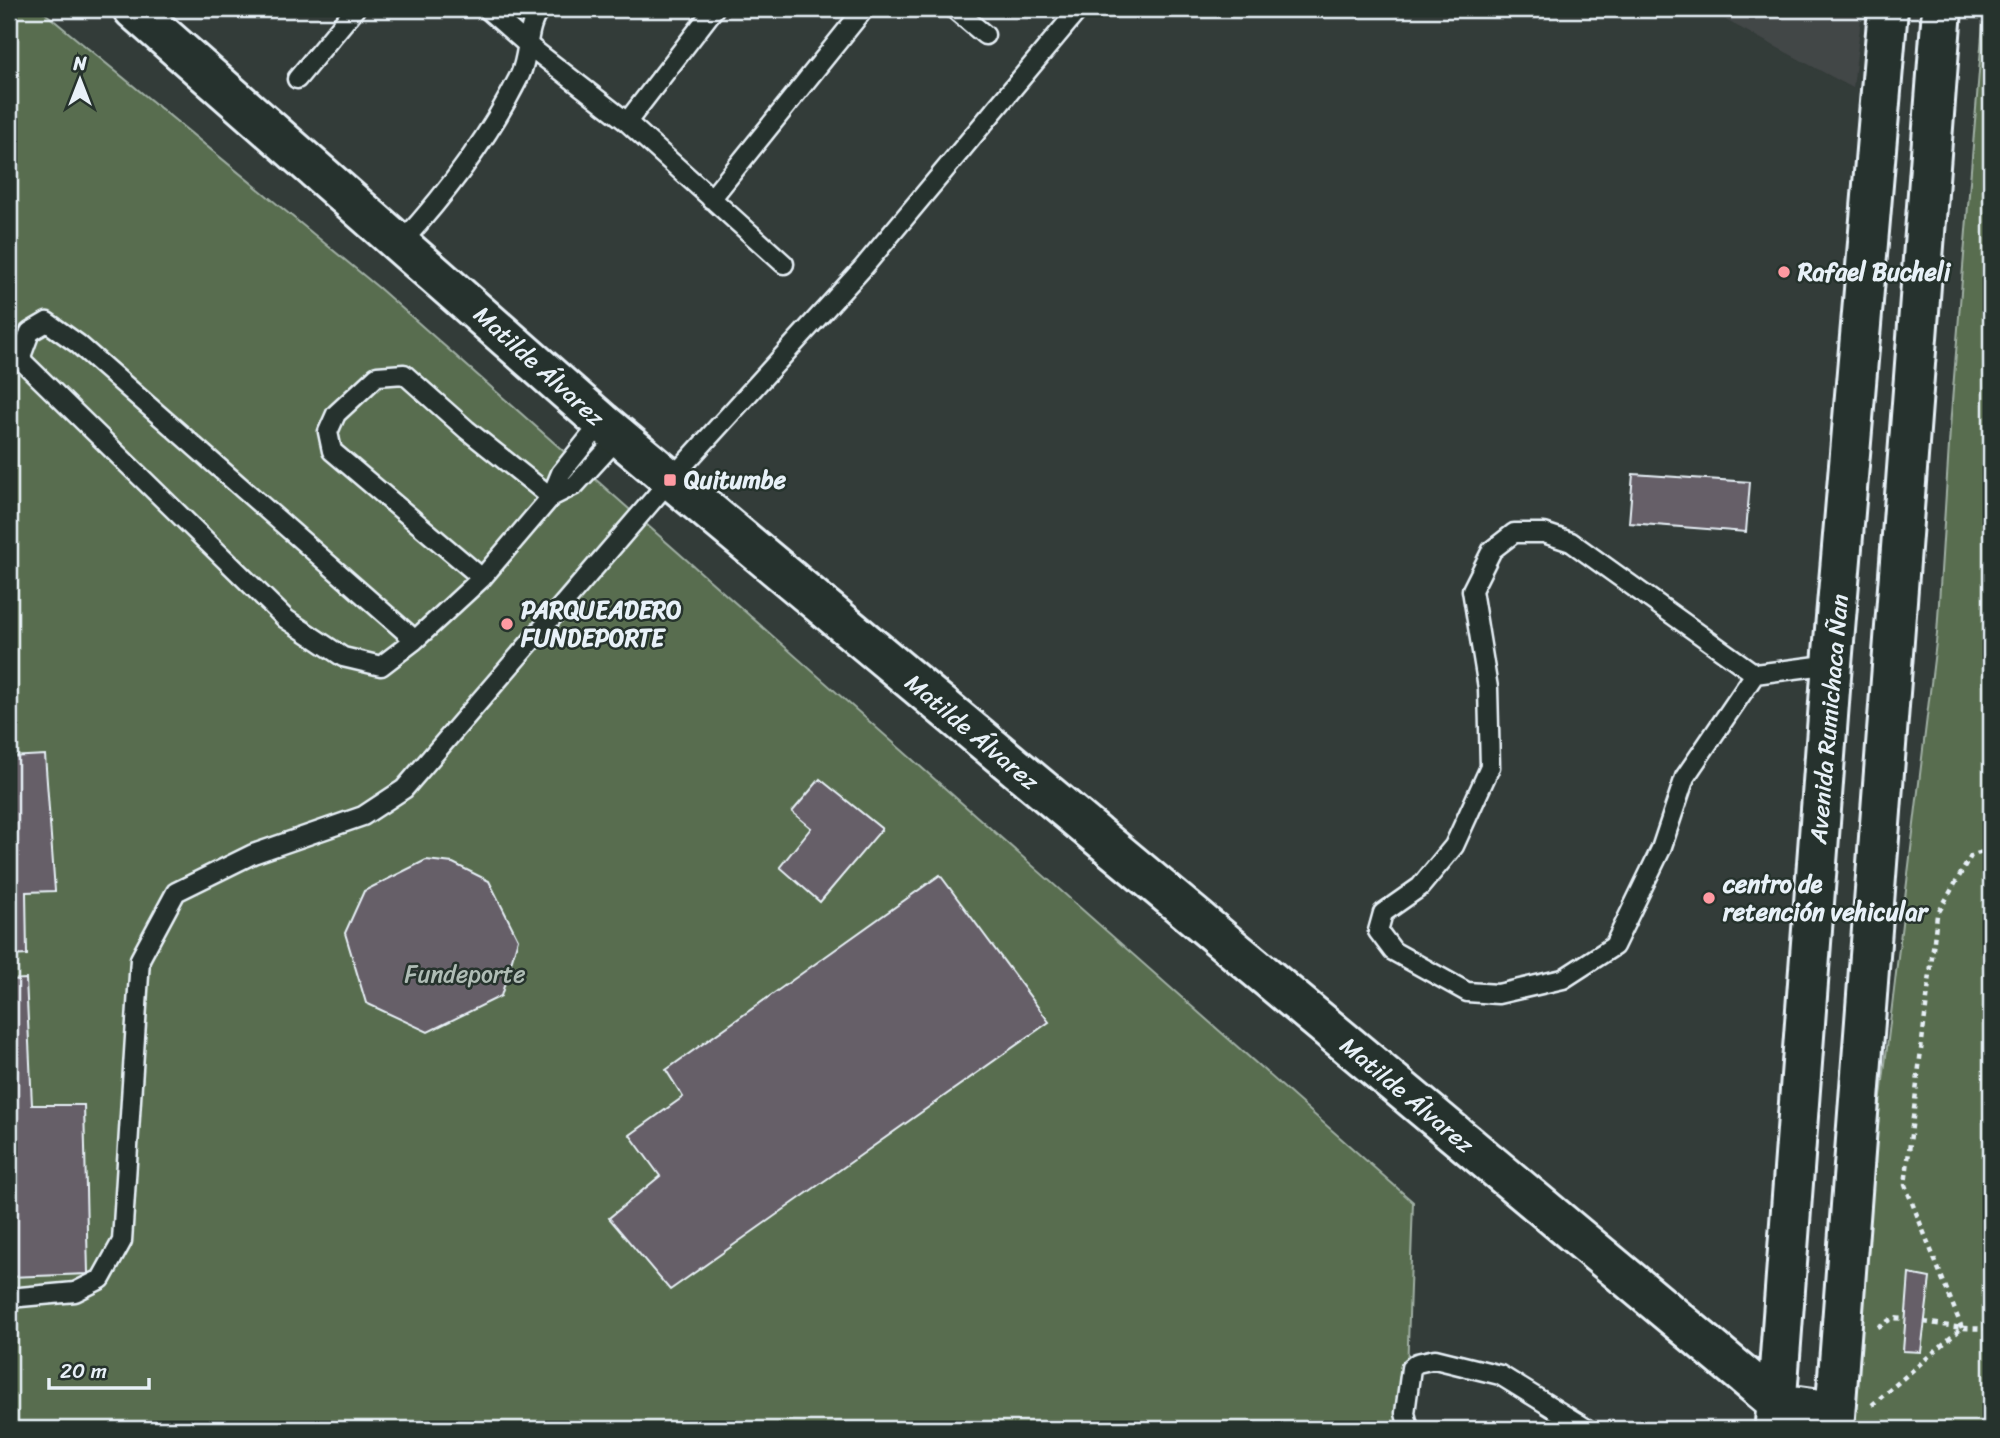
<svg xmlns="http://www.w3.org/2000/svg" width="2000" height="1438" viewBox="0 0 2000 1438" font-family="Sriracha,sans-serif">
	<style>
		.built { fill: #424647 }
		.green { fill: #596d50; stroke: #a0afa4; stroke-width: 2 }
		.building { fill: #665e67; stroke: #e8f1f8; stroke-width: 2 }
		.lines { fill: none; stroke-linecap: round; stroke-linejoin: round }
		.lane-casing { stroke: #e8f1f8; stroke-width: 23 }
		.secondary-casing { stroke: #e8f1f8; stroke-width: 44 }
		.path { stroke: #e8f1f8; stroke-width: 4.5; stroke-dasharray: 5 5; stroke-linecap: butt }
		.lane { stroke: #26332d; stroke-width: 18 }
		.secondary { stroke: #26332d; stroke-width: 38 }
		.poi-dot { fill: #ff9aa2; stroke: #26332d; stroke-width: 2.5 }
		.labels { text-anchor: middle; stroke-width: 5; stroke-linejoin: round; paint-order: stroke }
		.poi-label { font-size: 24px; font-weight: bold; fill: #e8f1f8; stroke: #26332d; text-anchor: start }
		.street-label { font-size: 24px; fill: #e8f1f8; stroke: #26332d }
		.park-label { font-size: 24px; fill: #afbcb5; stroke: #26332d }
	</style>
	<rect width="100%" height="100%" fill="#333c39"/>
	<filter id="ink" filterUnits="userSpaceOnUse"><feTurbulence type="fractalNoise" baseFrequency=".0143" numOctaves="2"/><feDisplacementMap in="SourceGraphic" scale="14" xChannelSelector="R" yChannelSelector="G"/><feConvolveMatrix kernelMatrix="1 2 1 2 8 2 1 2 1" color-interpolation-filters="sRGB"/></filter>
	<g filter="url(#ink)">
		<path class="built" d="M1705 9H1862L1853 88Z"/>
		<path class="green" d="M9 9H40L379 288 1413 1202 1405 1429H9Z
			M1983 23 1991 24V1429H1845L1863 1246 1937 634 1951 414Z"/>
		<path class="building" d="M1633 474 1750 482 1746 532 1629 523Z
			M45 755 55 891 26 892 27 955 9 956V757Z
			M820 779 882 829 820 902 780 867 811 828 792 812Z
			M426 860 453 863 489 881 518 939 501 996 428 1032 366 1003 345 933 364 891Z
			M940 875 1049 1022 670 1290 609 1218 660 1176 630 1135 683 1097 666 1070Z
			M26 979 32 1105H84L88 1274 9 1277V980Z
			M1909 1274 1930 1278 1921 1352 1903 1351Z"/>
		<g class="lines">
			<defs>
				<path id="lane" d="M487 9 528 45 627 122 784 264
					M954 9 985 35
					M297 79 355 9
					M627 122 714 9
					M711 199 864 9
					M401 243C446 194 490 136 520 75 530 54 525 28 540 9
					M551 497 575 485 619 437
					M482 578 332 451 328 432 336 414 377 376 404 374 467 430 551 497
					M415 640 78 344 47 322 30 332 20 359 286 619 343 657 381 666 415 640 482 578 551 497 561 473 602 422
					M1755 674 1571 542 1544 533H1514L1492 550 1472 590 1488 688 1490 767 1454 846 1420 887 1383 913 1378 931 1393 951 1467 992 1498 994 1563 979 1614 946 1661 849 1685 777 1755 674 1833 664
					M9 1298 75 1292 101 1279 122 1241 140 959 176 892 253 854 363 816 404 789 670 480 862 269 1079 9
					M1409 1429 1405 1413 1411 1368 1417 1363 1435 1359 1500 1375 1587 1429"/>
				<path id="secondary" d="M133 9 602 422 1777 1403 1835 1411
					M1775 1423 1831 676 1888 9
					M1834 1429 1942 9"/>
			</defs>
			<use href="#lane" class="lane-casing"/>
			<use href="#secondary" class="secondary-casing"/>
			<path class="path" d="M1924 1322 1962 1328 1991 1329
				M1878 1327 1893 1318 1905 1319
				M1962 1328 1905 1185 1937 915 1971 856 1991 849
				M1872 1405 1962 1328"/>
			<use href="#lane" class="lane"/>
			<use href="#secondary" class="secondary"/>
		</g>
	</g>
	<g class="poi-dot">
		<circle cx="1784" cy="272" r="7"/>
		<rect x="663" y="473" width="14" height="14" rx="3.5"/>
		<circle cx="507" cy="624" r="7"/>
		<circle cx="1709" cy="898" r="7"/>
	</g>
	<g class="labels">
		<g class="poi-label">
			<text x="1798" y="280">Rafael Bucheli</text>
			<text x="684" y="488">Quitumbe</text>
			<text x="521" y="618">PARQUEADERO<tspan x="521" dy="28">FUNDEPORTE</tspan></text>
			<text x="1723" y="892">centro de<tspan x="1723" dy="28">retención vehicular</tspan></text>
		</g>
		<g class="street-label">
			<text transform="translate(539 366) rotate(42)" y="8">Matilde Álvarez</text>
			<text transform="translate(1829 719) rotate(-85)" y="8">Avenida Rumichaca Ñan</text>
			<text transform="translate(972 732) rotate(40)" y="8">Matilde Álvarez</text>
			<text transform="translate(1407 1095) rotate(40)" y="8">Matilde Álvarez</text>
		</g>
		<g class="park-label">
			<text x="465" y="982">Fundeporte</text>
		</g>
	</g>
	<rect width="2000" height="1438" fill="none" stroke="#26332d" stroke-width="35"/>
	<rect x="18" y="18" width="1965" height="1403" fill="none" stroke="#e8f1f8" stroke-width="2.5" filter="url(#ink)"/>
	<g transform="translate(80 80)" stroke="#26332d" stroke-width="5" paint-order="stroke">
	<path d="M0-5L12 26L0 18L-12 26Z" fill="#e8f1f8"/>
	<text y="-10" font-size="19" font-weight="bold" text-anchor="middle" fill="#e8f1f8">N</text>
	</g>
	<path d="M49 1378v10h100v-10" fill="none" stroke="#e8f1f8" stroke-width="3.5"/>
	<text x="60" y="1378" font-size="21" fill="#e8f1f8" stroke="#26332d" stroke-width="5" paint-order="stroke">20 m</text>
</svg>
